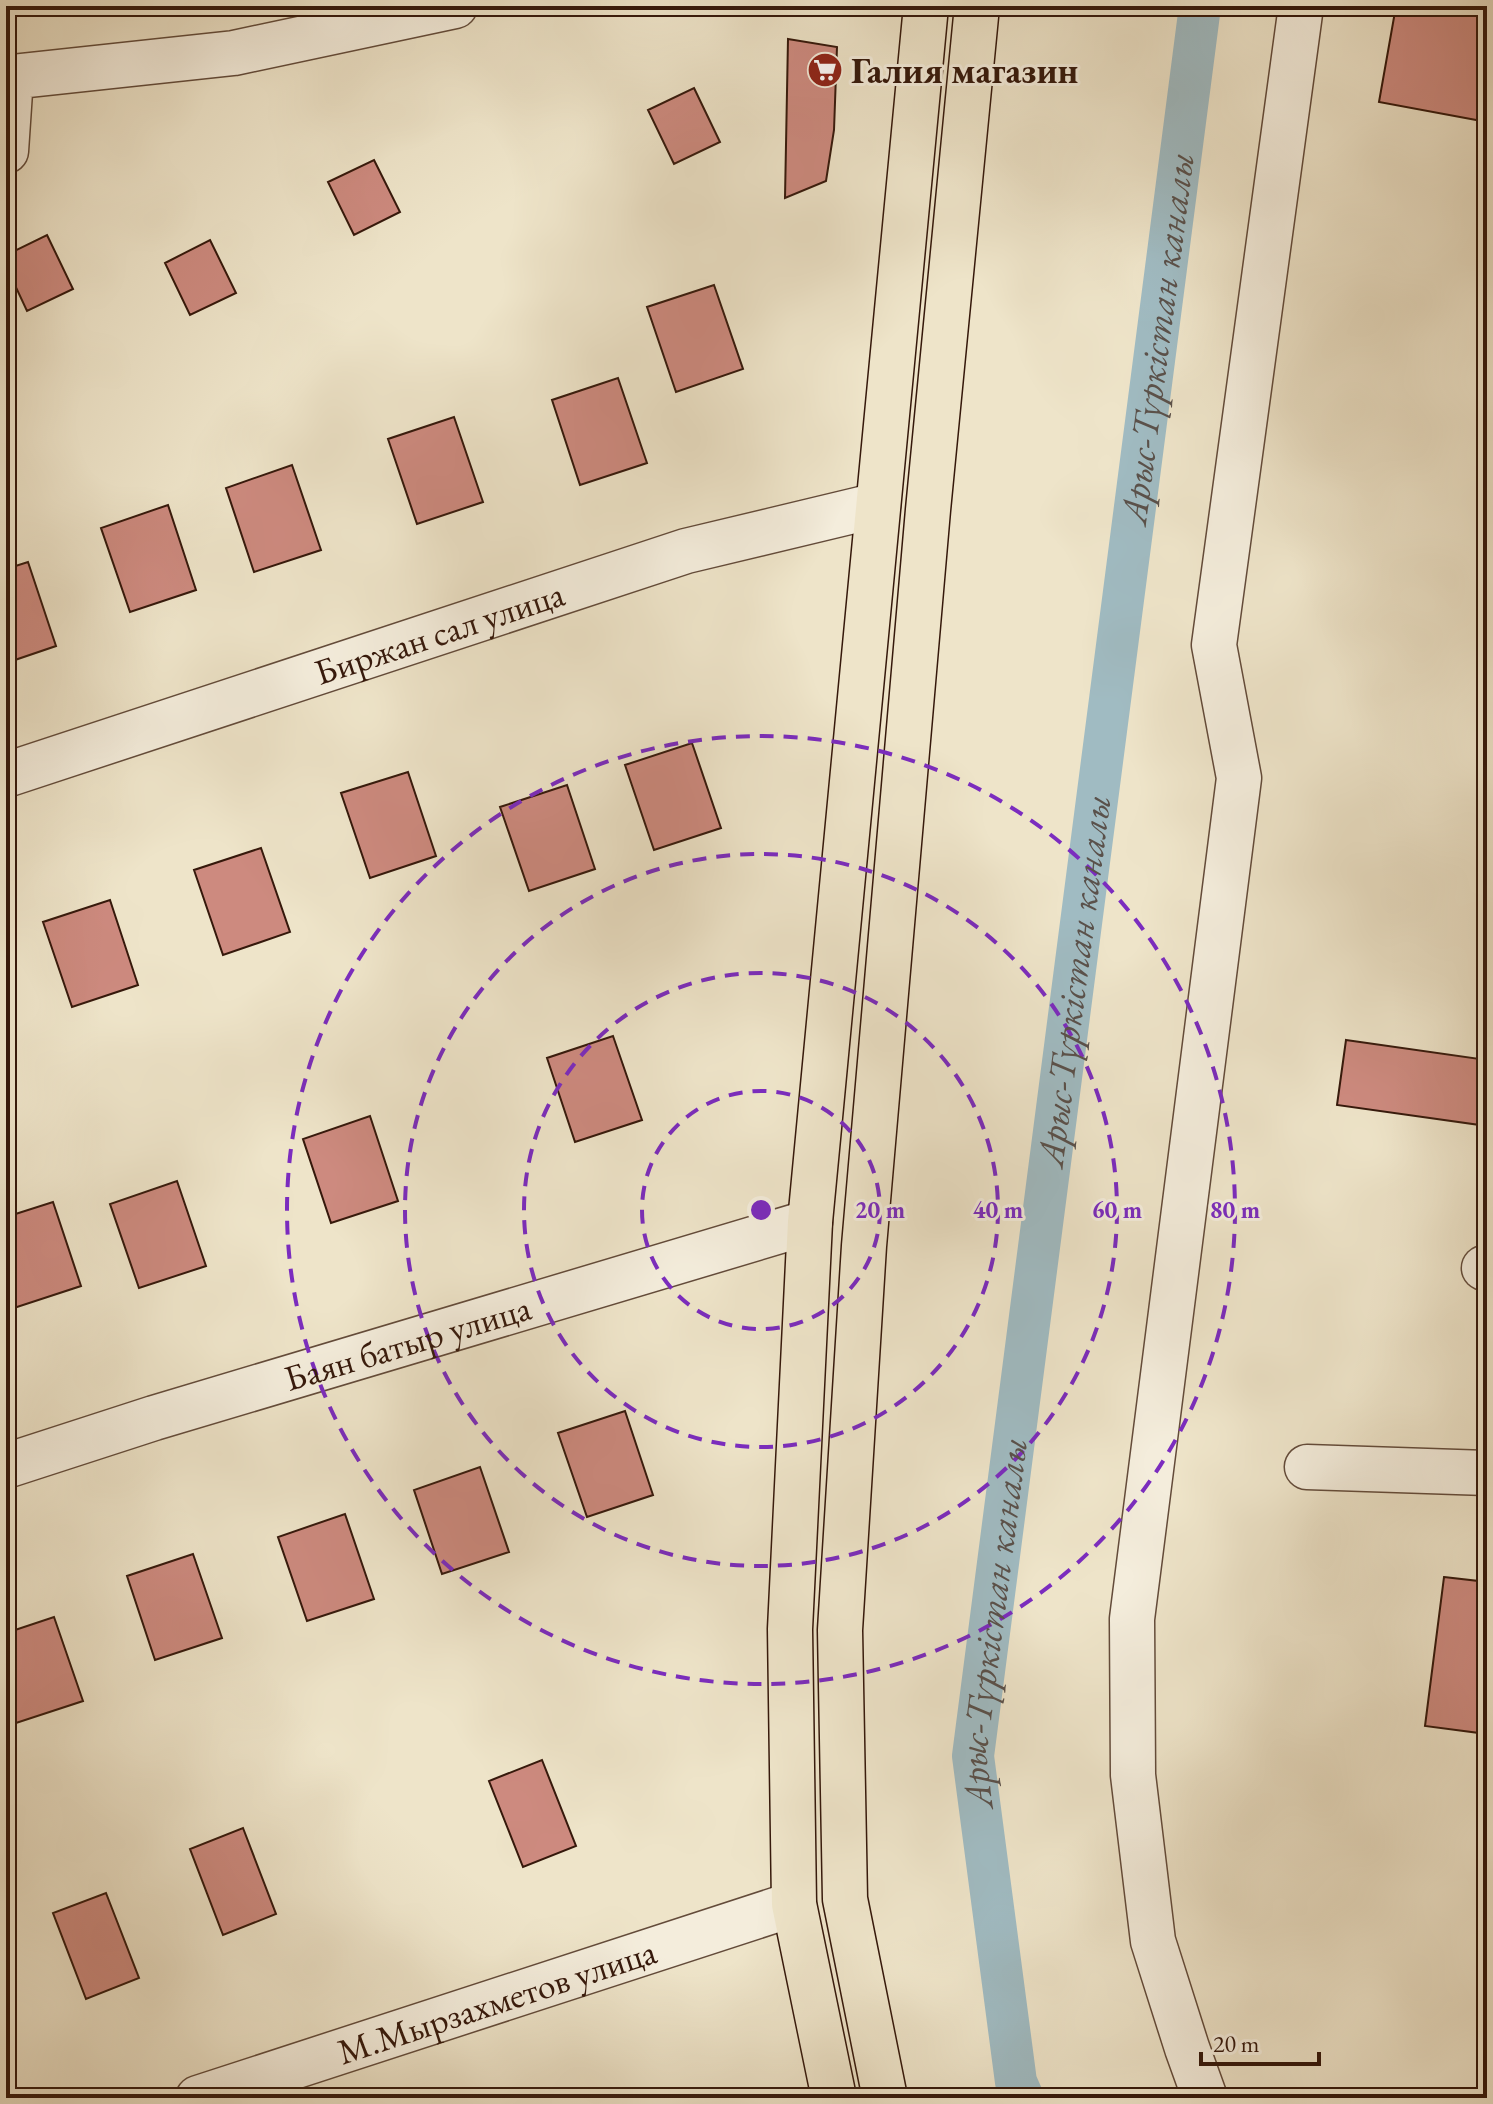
<svg xmlns="http://www.w3.org/2000/svg" width="1493" height="2104" viewBox="0 0 1493 2104" font-family="'EB Garamond',serif">
	<style>
		.lines { fill: none; stroke-linecap: round; stroke-linejoin: round }
		.canal { stroke: #a0bbc2; stroke-width: 42 }
		.building { fill: #cd8a7f; stroke: #35180b; stroke-width: 2 }
		.minor-casing { stroke: #634b3a; stroke-width: 47 }
		.highway-casing { stroke: #35180b; stroke-width: 47 }
		.minor { stroke: #f4eddc; stroke-width: 44 }
		.highway { stroke: #eee4c9; stroke-width: 44 }
		.ring { fill: none; stroke: #7b2cbf; stroke-width: 4; stroke-dasharray: 14 10 }
		.labels { text-anchor: middle; stroke-width: 6; stroke-linejoin: round; paint-order: stroke }
		.poi-label { font-size: 36px; font-weight: bold; fill: #35180b; stroke: #f4eddc; text-anchor: start }
		.street-label { font-size: 36px; fill: #35180b; stroke: #f4eddc }
		.water-label { font-size: 38px; font-style: italic; fill: #5a514b; stroke: #f4eddc }
		.centre { fill: #7b2cbf; stroke: #f4eddc; stroke-width: 4 }
		.ring-label { font-size: 24px; text-anchor: middle; font-weight: bold; fill: #7b2cbf; stroke: #f4eddc; stroke-width: 6; stroke-linejoin: round; paint-order: stroke }
	</style>
	<rect width="100%" height="100%" fill="#eee4c9"/>
	<filter id="stains"><feTurbulence type="fractalNoise" baseFrequency=".0025" numOctaves="4"/><feColorMatrix values="0 0 0 0 .2 0 0 0 0 .09 0 0 0 0 .02 0 0 0 .5 -.17"/></filter>
	<radialGradient id="worn" r=".72"><stop offset=".6" stop-color="#630" stop-opacity="0"/><stop offset="1" stop-color="#630" stop-opacity=".3"/></radialGradient>
	<g class="lines">
		<path class="canal" id="s1" d="M1023 2098 1016 2082 973 1756 1200 6"/>
	</g>
	<path class="building" d="M1396 6H1487V122L1379 102Z
		M788 39 837 47 834 130 826 181 785 198Z
		M694 88 720 142 674 164 648 110Z
		M374 160 400 212 354 235 328 182Z
		M47 235 73 289 27 311 6 266V255Z
		M210 240 236 293 190 315 165 263Z
		M714 285 743 369 676 392 647 307Z
		M618 378 647 463 580 485 552 400Z
		M454 417 483 502 417 524 388 439Z
		M292 465 321 550 254 572 226 488Z
		M168 505 196 590 130 612 101 528Z
		M28 562 56 646 6 663V569Z
		M692 743 721 828 654 850 625 765Z
		M408 772 436 856 370 878 341 793Z
		M567 785 595 869 529 891 500 807Z
		M261 848 290 932 223 955 194 870Z
		M110 900 138 985 72 1007 43 922Z
		M613 1036 642 1120 575 1142 547 1058Z
		M1346 1040 1487 1060V1126L1337 1105Z
		M370 1116 398 1201 331 1223 303 1139Z
		M177 1181 206 1266 139 1288 110 1204Z
		M53 1202 81 1286 14 1308 6 1283V1217Z
		M625 1411 653 1495 587 1517 558 1433Z
		M480 1467 509 1552 442 1574 414 1490Z
		M345 1514 374 1599 307 1621 278 1537Z
		M193 1554 222 1638 155 1660 127 1576Z
		M1444 1577 1487 1582V1734L1425 1726Z
		M54 1617 83 1701 16 1723 6 1694V1633Z
		M542 1760 576 1846 523 1867 489 1781Z
		M243 1828 276 1914 223 1935 190 1849Z
		M106 1893 139 1978 86 1999 53 1913Z"/>
	<g class="lines">
		<defs>
			<g id="minor">
				<path d="M6 151 11 77 234 53 455 6"/>
				<path id="s2" d="M6 775 686 551 878 505"/>
				<path d="M1484 1268H1487"/>
				<path id="s3" d="M6 1466 154 1418 810 1222"/>
				<path d="M1307 1467 1487 1473"/>
				<path id="s4" d="M198 2098 794 1904"/>
				<path d="M1205 2098 1187 2048 1153 1941 1133 1775 1132 1619 1239 778 1214 645 1301 6"/>
			</g>
			<path id="highway" d="M834 2098 794 1904 790 1629 810 1222 926 6
				M885 2098 845 1899 840 1630 864 1246 928 510 977 6"/>
		</defs>
		<use href="#minor" class="minor-casing"/>
		<use href="#highway" class="highway-casing"/>
		<use href="#minor" class="minor"/>
		<use href="#highway" class="highway"/>
	</g>
	<g class="ring">
		<circle cx="761" cy="1210" r="119"/>
		<circle cx="761" cy="1210" r="237"/>
		<circle cx="761" cy="1210" r="356"/>
		<circle cx="761" cy="1210" r="474"/>
	</g>
	<defs>
		<symbol id="supermarket-disc" viewBox="-11 -11 22 22"><circle r="9.5" fill="#8f2418" stroke="#f4eddc"/><path d="M-6-5.5h2.5l.6 2H6L4.5 2H-2.5L-4.4-4H-6ZM-1.5 3.2a1.3 1.3 0 1 0 .1 0ZM3 3.2a1.3 1.3 0 1 0 .1 0Z" fill="#fff"/></symbol>
	</defs>
	<g fill-rule="evenodd">
		<use href="#supermarket-disc" x="805" y="50" width="40" height="40"/>
	</g>
	<g class="labels">
		<g class="poi-label">
			<text x="851" y="83">Галия магазин</text>
		</g>
		<g class="street-label">
			<text dy="13" stroke="none"><textPath href="#s2" startOffset="456">Биржан сал улица</textPath></text>
			<text dy="13" stroke="none"><textPath href="#s3" startOffset="420">Баян батыр улица</textPath></text>
			<text dy="13" stroke="none"><textPath href="#s4" startOffset="314">М.Мырзахметов улица</textPath></text>
		</g>
		<g class="water-label">
			<text dy="13" stroke="none"><textPath href="#s1" startOffset="1776">Арыс-Түркістан каналы</textPath></text>
			<text dy="13" stroke="none"><textPath href="#s1" startOffset="1128">Арыс-Түркістан каналы</textPath></text>
			<text dy="13" stroke="none"><textPath href="#s1" startOffset="480">Арыс-Түркістан каналы</textPath></text>
		</g>
	</g>
	<circle cx="761" cy="1210" r="12" class="centre"/>
	<g class="ring-label">
		<text x="880" y="1218">20 m</text>
		<text x="998" y="1218">40 m</text>
		<text x="1117" y="1218">60 m</text>
		<text x="1235" y="1218">80 m</text>
	</g>
	<rect width="1493" height="2104" fill="none" stroke="#eee4c9" stroke-width="32"/>
	<rect x="8" y="8" width="1477" height="2088" fill="none" stroke="#35180b" stroke-width="4"/>
	<rect x="16" y="16" width="1461" height="2072" fill="none" stroke="#35180b" stroke-width="2"/>
	<path d="M1201 2052v12h118v-12" fill="none" stroke="#35180b" stroke-width="4"/>
	<text x="1213" y="2052" font-size="24" fill="#35180b" stroke="#f4eddc" stroke-width="6" paint-order="stroke">20 m</text>
	<rect width="100%" height="100%" filter="url(#stains)"/>
	<rect width="100%" height="100%" fill="url(#worn)"/>
</svg>
